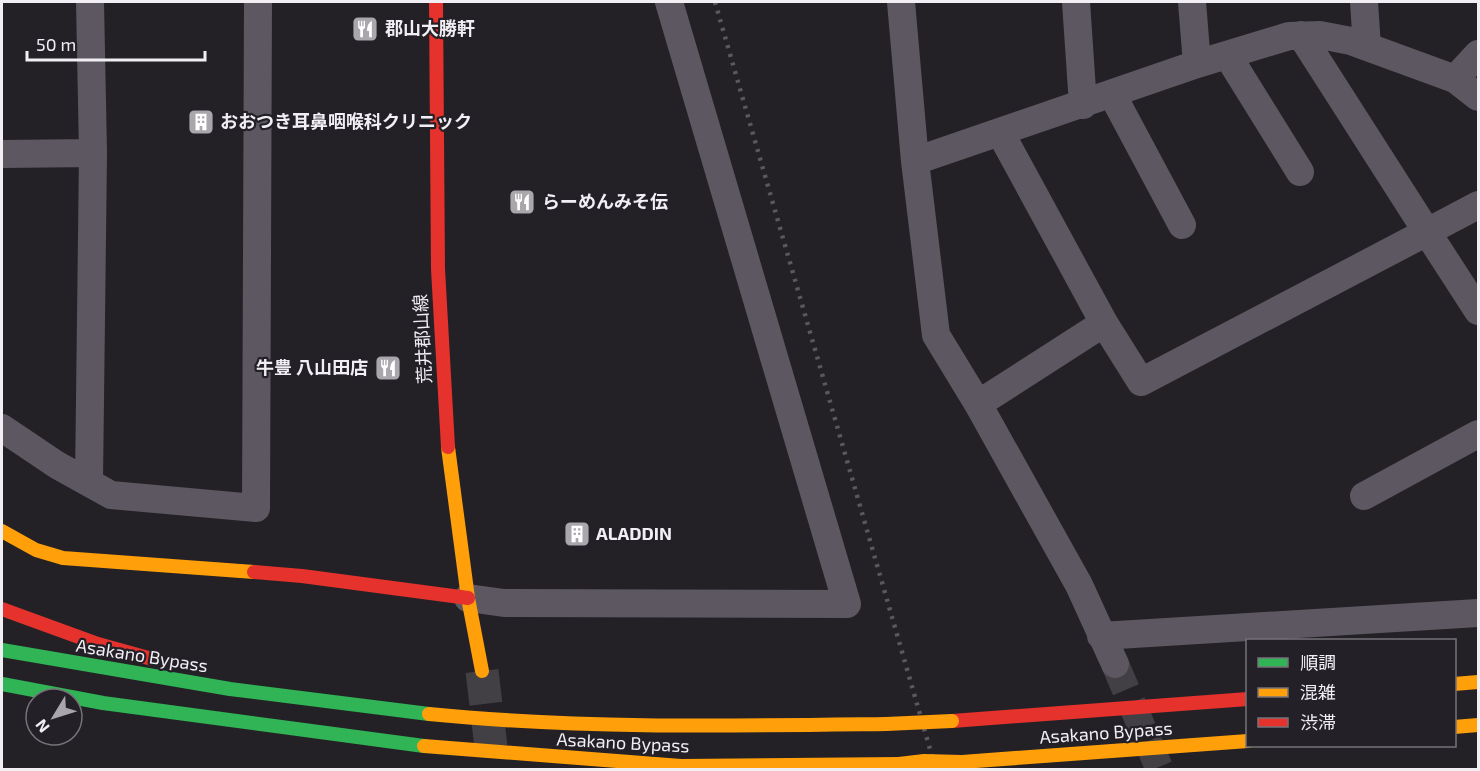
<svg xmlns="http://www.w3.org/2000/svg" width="1480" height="771" viewBox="0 0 1480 771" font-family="'Exo 2','Noto Sans JP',sans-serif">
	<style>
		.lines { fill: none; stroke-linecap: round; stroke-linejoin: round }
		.street-tunnel { stroke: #424045; stroke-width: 28; stroke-dasharray: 28 14; stroke-linecap: butt }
		.secondary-tunnel { stroke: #424045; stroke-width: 33; stroke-dasharray: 33 16; stroke-linecap: butt }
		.street { stroke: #5c5761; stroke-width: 28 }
		.fast { stroke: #30b455; stroke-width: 14 }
		.slow { stroke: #ff9f0a; stroke-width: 14 }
		.jam { stroke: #e5322d; stroke-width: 14 }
		.rail { stroke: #5a585e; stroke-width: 4.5; stroke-dasharray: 3 6; stroke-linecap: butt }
		.slow-bridge { stroke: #ff9f0a; stroke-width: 14 }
		.labels { text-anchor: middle; stroke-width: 4.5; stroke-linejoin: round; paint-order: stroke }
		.poi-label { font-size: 18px; font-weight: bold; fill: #f1eff4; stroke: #232027; text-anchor: start }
		.street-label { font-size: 18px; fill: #f1eff4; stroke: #232027 }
	</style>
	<rect width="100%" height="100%" fill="#232126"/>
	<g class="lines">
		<path class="street-tunnel" d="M1115 664 1160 770"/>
		<path class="secondary-tunnel" d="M482 671 491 747"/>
		<path class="street" d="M901 2 915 161 936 335 978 404 1079 585 1115 664
			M1076 2 1083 105
			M1192 2 1197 64
			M1364 2 1367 47
			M1228 56 1300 172
			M1455 79 1478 54
			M1112 94 1182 225
			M1000 132 1104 323 1141 382 1427 232 1301 35
			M2 154 93 153
			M915 161 1197 64 1289 36 1320 35 1351 41 1455 79 1478 97
			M1478 205 1427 232 1478 311
			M978 404 1104 323
			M2 428 57 465 111 495 256 508 258 2
			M89 482 93 153 90 2
			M1364 496 1478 434
			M468 598 504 603 847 604 669 2
			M1101 636 1478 613"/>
		<path class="fast" d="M2 650 230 689 429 714
			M2 684 103 703 424 746"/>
		<path class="slow" d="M448 447 468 598 482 671
			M2 531 36 550 63 558 254 572
			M1454 684 1478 682
			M429 714C581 729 733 726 886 724
			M1454 727 1478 725
			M424 746 681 766 899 764
			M962 762 1248 741"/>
		<path class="jam" d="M436 2 438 269 448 447
			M254 572 302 576 468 598
			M2 609 98 644 152 659
			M952 721 1248 699"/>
		<path class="rail" d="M715 2 936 770"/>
		<path class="slow-bridge" d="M886 724 952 721
			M899 764 924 761 962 762"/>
	</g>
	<defs>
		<symbol id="restaurant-square" viewBox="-11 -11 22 22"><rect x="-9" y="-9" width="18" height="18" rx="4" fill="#a9a7ac" stroke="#232027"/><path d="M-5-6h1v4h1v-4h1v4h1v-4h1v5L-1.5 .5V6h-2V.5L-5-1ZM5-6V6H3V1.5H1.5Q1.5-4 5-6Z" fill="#fff"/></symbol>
		<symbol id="building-square" viewBox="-11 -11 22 22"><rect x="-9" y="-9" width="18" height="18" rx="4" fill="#a9a7ac" stroke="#232027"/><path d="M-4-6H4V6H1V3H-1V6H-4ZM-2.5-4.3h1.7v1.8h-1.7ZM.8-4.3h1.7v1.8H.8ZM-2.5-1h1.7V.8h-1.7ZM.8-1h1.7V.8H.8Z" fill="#fff"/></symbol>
	</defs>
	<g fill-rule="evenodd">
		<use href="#restaurant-square" x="350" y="14" width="30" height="30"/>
		<use href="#building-square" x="186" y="107" width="30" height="30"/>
		<use href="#restaurant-square" x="507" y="187" width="30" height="30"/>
		<use href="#restaurant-square" x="373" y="353" width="30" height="30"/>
		<use href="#building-square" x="562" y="519" width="30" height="30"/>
	</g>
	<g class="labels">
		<g class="poi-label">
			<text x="385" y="35">郡山大勝軒</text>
			<text x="220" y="128">おおつき耳鼻咽喉科クリニック</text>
			<text x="542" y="208">らーめんみそ伝</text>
			<text x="368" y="374" text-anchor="end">牛豊 八山田店</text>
			<text x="596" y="540">ALADDIN</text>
		</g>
		<g class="street-label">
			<text transform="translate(423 339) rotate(-93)" y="6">荒井郡山線</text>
			<text transform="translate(142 656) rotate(9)" y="6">Asakano Bypass</text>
			<text transform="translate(1106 733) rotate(-4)" y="6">Asakano Bypass</text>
			<text transform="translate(623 743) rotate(3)" y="6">Asakano Bypass</text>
		</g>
	</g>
	<rect width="1480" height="771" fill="none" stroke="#f1eff4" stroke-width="6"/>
	<rect x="1246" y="639" width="210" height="108" fill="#232027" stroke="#757379" stroke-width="1.5"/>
	<rect x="1258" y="658" width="30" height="9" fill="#30b455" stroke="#757379" stroke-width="1.5"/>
	<text x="1300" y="669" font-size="18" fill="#f1eff4">順調</text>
	<rect x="1258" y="688" width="30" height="9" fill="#ff9f0a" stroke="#757379" stroke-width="1.5"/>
	<text x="1300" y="699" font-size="18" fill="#f1eff4">混雑</text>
	<rect x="1258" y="718" width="30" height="9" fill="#e5322d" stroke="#757379" stroke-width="1.5"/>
	<text x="1300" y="729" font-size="18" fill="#f1eff4">渋滞</text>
	<g transform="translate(54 717) rotate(232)"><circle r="28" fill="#232027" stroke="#757379" stroke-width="1.5"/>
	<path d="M0-4.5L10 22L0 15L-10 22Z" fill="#a9a7ac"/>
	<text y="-9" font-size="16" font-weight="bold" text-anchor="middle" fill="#f1eff4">N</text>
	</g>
	<path d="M27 51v9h178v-9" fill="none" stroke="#f1eff4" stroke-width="3"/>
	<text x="36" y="51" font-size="18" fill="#f1eff4" stroke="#232027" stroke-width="4.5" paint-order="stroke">50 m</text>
</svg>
